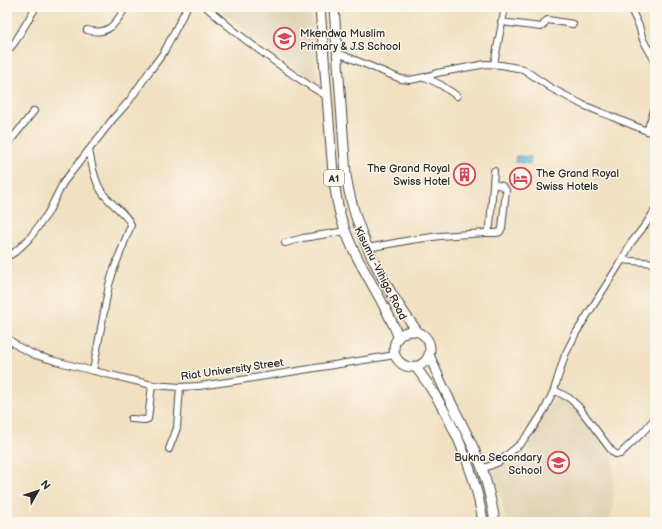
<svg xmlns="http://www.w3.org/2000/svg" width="662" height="529" viewBox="0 0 662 529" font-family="'Balsamiq Sans',sans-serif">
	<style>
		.built { fill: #e0d2b4 }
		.water { fill: #68b9e4; stroke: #4a7288 }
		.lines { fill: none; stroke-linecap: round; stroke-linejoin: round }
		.minor-casing { stroke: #494642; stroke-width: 8 }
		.highway-casing { stroke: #494642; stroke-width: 11 }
		.minor { stroke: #fff; stroke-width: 6 }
		.highway { stroke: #fff; stroke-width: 9 }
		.labels { text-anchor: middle; stroke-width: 3; stroke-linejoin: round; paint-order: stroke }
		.shield { fill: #fbf7ec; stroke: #696865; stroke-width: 1 }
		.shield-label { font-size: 10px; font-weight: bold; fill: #2b2b2b }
		.poi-label { font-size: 11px; fill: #2b2b2b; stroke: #fbf7ec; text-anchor: start }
		.street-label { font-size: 11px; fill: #2b2b2b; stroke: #fbf7ec }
	</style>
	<rect width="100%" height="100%" fill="#fbf7ec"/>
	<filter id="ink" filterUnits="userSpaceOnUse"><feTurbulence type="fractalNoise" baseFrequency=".025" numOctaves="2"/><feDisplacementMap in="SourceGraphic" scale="8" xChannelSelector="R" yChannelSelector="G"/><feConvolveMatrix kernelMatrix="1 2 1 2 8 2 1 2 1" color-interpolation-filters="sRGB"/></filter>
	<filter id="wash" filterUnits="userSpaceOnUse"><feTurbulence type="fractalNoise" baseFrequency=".012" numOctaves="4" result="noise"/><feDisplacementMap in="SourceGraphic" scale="16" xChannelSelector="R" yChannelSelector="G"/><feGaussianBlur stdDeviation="0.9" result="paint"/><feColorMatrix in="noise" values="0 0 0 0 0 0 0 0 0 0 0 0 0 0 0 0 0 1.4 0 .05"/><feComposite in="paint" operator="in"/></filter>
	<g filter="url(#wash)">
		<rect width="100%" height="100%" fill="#f1e0c1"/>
		<path class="built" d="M219 7H310L317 82 289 65 225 14Z
			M558 397 574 407 591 422 613 456 614 497 610 522H507L494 470 513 456 532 434 546 411Z"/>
		<path class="water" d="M516 156 531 157 530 164 515 162Z"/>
	</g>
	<g filter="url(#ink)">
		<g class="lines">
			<defs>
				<path id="minor" d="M206 7C225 24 245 40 266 55 286 70 305 84 327 96
					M630 7 639 26 643 40 655 61
					M501 22 541 27C544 26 544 21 548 20L573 24
					M87 30C109 36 115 24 126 7
					M7 52 15 42 36 7
					M338 53 401 79 410 80 425 77 437 73 486 64 501 65 523 69 551 88 583 105 647 131 655 133
					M494 64 505 7
					M425 77 441 85 457 96
					M647 131 655 107
					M7 145 34 111
					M89 150C92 164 94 180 102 192 108 202 129 216 131 225L114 269 109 285 93 371
					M485 233H496L500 232 502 228 506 190 502 186 494 184
					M285 243 303 238 346 231
					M367 248 411 240 440 236 485 233 488 230 490 226 494 171
					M7 257 15 252 29 239 48 213 63 183 113 119 129 101 149 72 164 52 187 7
					M622 260 655 263
					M7 338 19 347 35 355 55 361 86 369 152 385 180 387 199 386 241 380 395 355
					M554 390 569 398 578 406 611 450C614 453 615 455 620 454L642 433 655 418
					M131 419 145 420 148 419 152 385
					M169 449 177 428 180 387
					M482 469 499 462 520 444 531 431 545 409 554 390 565 355 576 333 622 260 631 243 646 224 655 210"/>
				<path id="highway" d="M320 7 333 173C335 190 337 207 343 224 356 264 383 297 398 336
					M334 7 346 175C354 230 384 288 418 332
					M394 349a18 18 0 1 1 36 0a18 18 0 1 1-36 0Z
					M429 354C444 394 467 429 482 468 488 486 492 504 495 522
					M415 366C449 410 475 468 483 522"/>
			</defs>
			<use href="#minor" class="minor-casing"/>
			<use href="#highway" class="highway-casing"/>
			<use href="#minor" class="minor"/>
			<use href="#highway" class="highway"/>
		</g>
	</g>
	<defs>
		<symbol id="school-ring" viewBox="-11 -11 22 22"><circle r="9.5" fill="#fbf7ec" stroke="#d1495b" stroke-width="1.5"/><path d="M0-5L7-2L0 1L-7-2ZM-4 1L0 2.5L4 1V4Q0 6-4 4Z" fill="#d1495b"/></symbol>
		<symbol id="building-ring" viewBox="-11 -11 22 22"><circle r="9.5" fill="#fbf7ec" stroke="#d1495b" stroke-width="1.5"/><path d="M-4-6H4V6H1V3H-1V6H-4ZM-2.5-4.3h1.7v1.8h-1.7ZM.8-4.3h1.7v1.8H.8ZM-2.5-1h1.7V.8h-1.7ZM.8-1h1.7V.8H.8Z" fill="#d1495b"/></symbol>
		<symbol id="hotel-ring" viewBox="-11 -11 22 22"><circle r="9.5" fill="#fbf7ec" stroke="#d1495b" stroke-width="1.5"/><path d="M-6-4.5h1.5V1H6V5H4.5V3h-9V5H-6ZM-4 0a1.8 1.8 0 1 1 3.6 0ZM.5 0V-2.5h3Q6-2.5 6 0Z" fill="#d1495b"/></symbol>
	</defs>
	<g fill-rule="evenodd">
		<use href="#school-ring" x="272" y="26" width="25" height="25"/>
		<use href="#building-ring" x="452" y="162" width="25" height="25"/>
		<use href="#hotel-ring" x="508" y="166" width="25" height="25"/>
		<use href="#school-ring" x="546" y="450" width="25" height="25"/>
	</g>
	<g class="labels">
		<rect class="shield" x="324" y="170" width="20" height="16" rx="3"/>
		<g class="shield-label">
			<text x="334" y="182">A1</text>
		</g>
		<g class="poi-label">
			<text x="300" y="37">Mkendwa Muslim<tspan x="300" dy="13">Primary &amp; J.S School</tspan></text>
			<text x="450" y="172" text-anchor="end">The Grand Royal<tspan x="450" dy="13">Swiss Hotel</tspan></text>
			<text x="536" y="177">The Grand Royal<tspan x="536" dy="13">Swiss Hotels</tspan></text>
			<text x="542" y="461" text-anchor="end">Bukna Secondary<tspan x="542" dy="13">School</tspan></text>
		</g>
		<g class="street-label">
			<text transform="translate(381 273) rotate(63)" y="4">Kisumu -Vihiga Road</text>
			<text transform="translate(232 369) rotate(-8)" y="4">Riat University Street</text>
		</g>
	</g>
	<rect width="662" height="529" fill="none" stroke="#fbf7ec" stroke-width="24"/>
	<g transform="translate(38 491) rotate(51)" stroke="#fbf7ec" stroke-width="3" paint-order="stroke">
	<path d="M0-3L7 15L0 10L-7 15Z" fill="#2b2b2b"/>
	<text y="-6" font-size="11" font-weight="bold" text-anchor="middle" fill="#2b2b2b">N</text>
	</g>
</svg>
